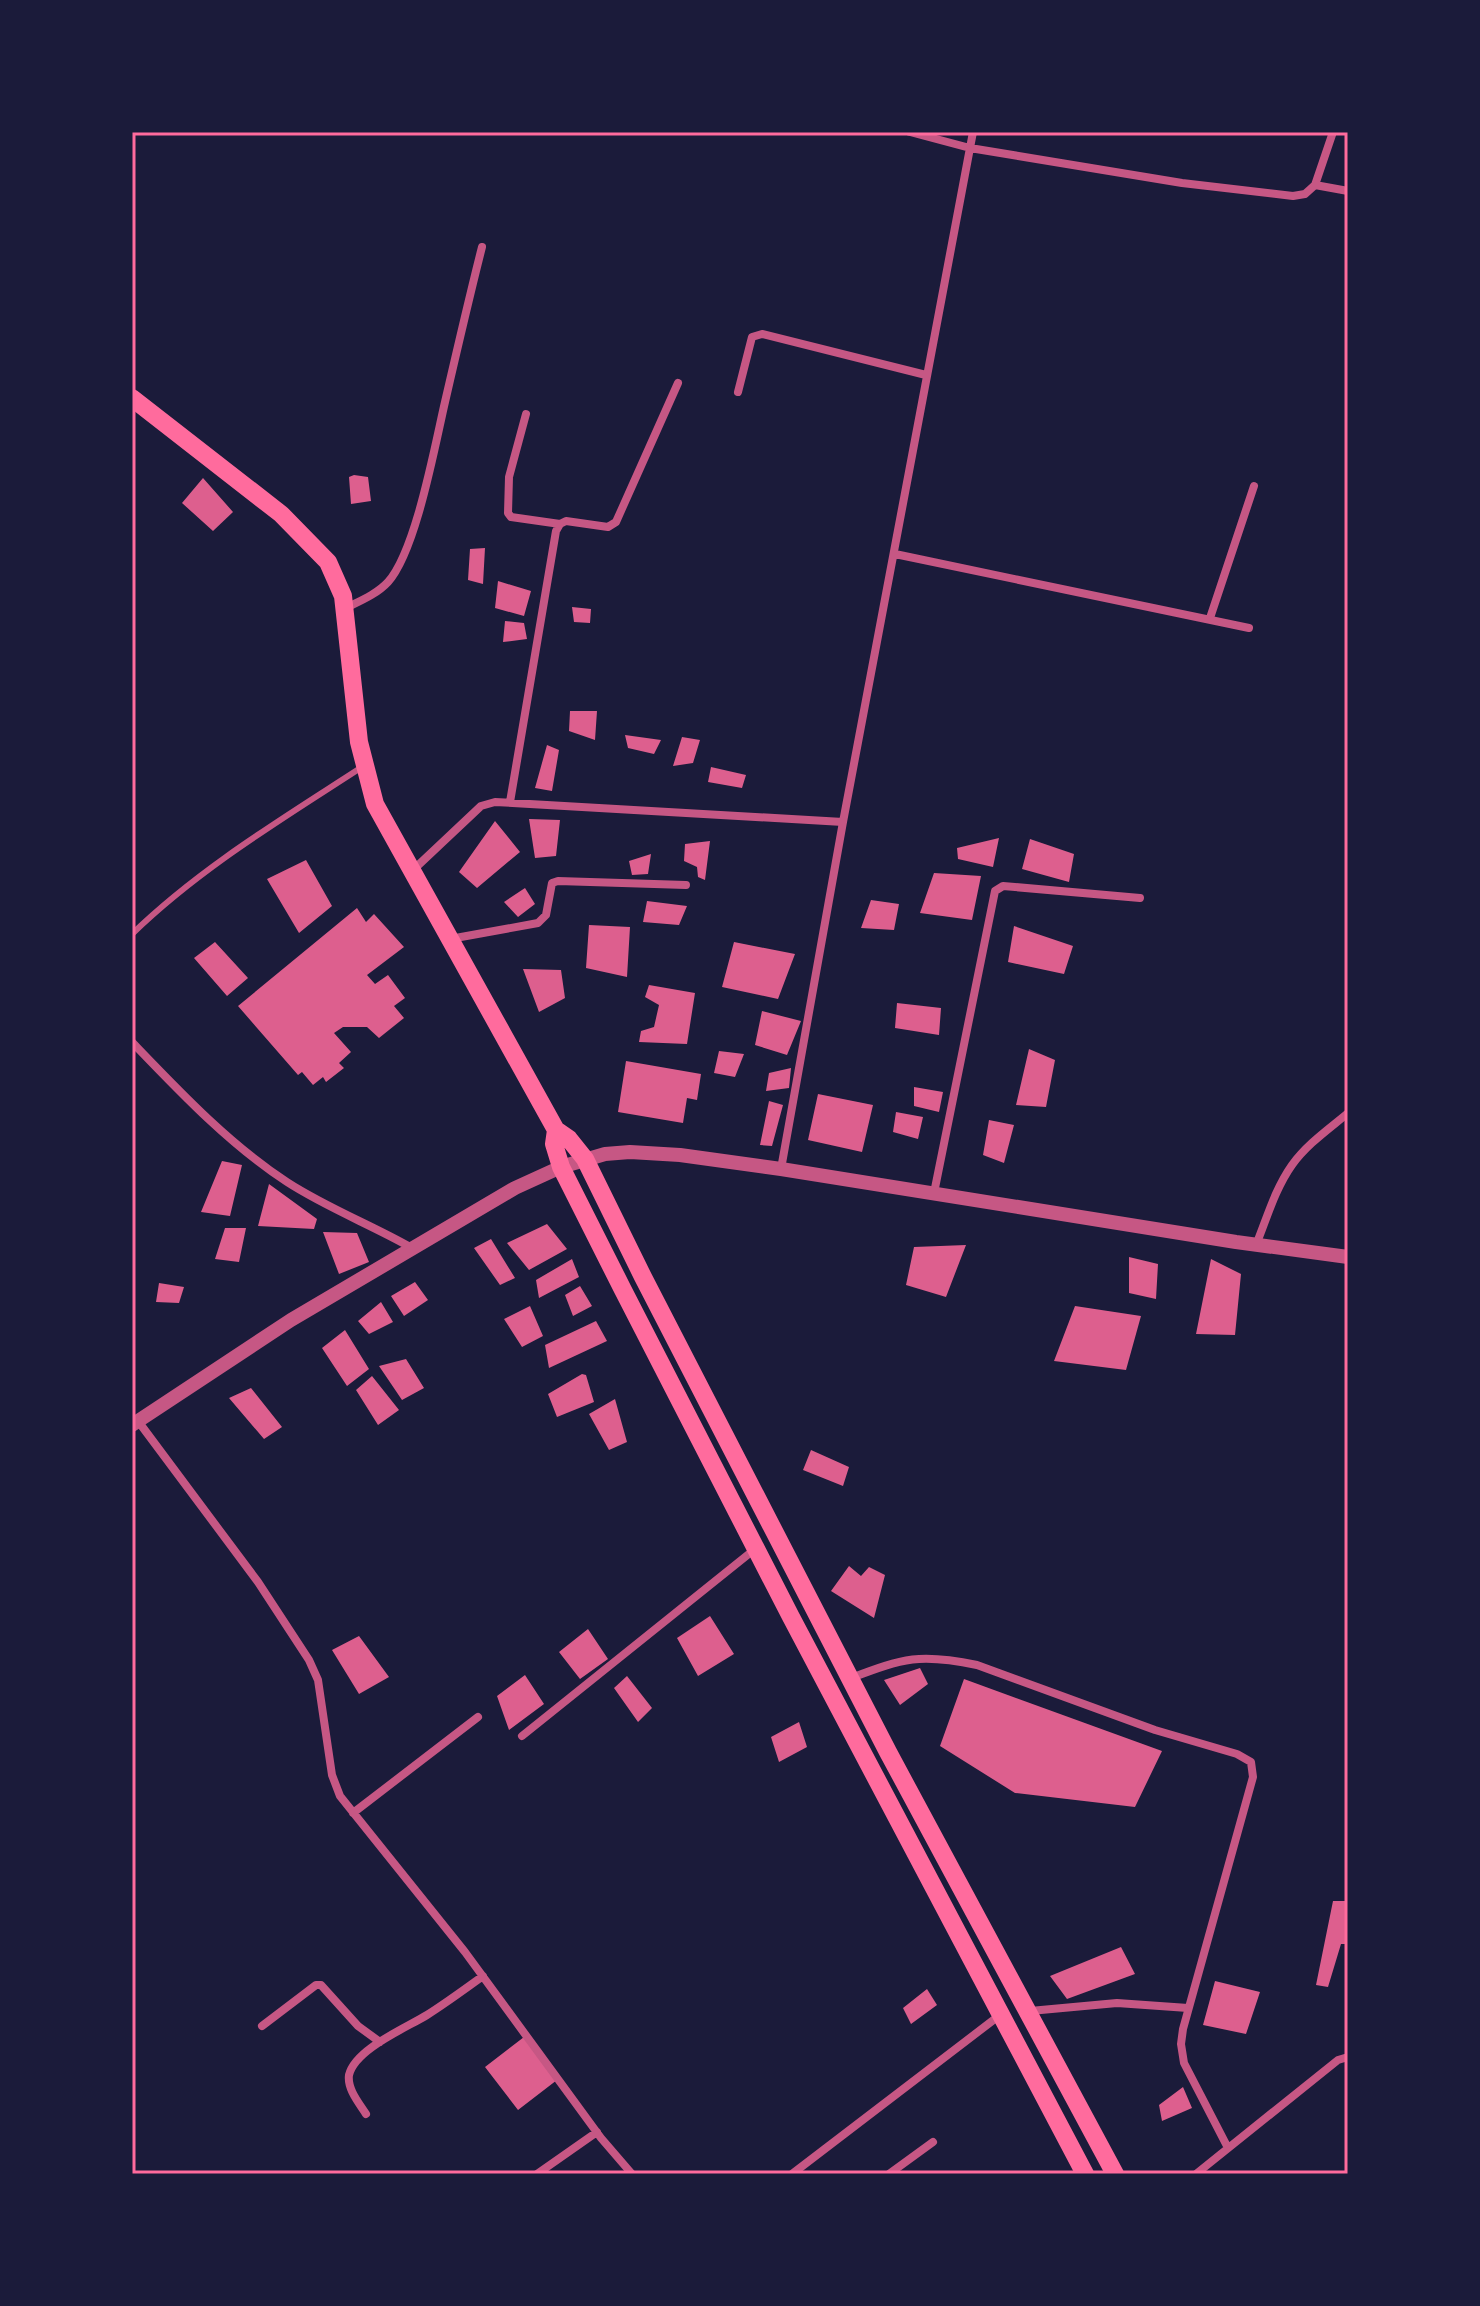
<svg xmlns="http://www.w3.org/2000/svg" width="1480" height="2306" viewBox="0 0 1480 2306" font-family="'Asap Condensed',sans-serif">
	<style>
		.building { fill: #dd5f8e }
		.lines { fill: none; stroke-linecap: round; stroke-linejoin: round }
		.service { stroke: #c65784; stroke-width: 6 }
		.minor { stroke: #c65784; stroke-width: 8 }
		.tertiary { stroke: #c65784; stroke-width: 14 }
		.primary { stroke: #ff6b9d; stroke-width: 18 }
		.neatline { fill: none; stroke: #ff6b9d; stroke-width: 3 }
	</style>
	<rect width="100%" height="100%" fill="#1b1b3a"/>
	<path class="building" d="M354 475 368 477 371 501 351 504 349 477Z
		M203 478 233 512 213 531 182 503Z
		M485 548 483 584 468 580 470 549Z
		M498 581 531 591 524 616 495 608Z
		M572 607 591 609 590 623 574 622Z
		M505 621 524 623 527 639 503 642Z
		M570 711H597L595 740 569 731Z
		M625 735 661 740 654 754 628 748Z
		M682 737 700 740 693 763 673 766Z
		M547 745 559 750 552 791 535 788Z
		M711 767 746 775 742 788 708 782Z
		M529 819 560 820 556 856 535 858Z
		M495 821 520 852 477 888 459 872Z
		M999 838 993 867 958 859 957 848Z
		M1030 839 1074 854 1069 882 1022 869Z
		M710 841 705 880 698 877 697 867 684 861 685 844Z
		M651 854 648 874 632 875 629 861Z
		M306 860 332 906 299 933 267 879Z
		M934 873 981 876 972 920 920 913Z
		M525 888 535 904 518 917 504 902Z
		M871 900 899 904 894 930 861 928Z
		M647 901 687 906 679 925 643 922Z
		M357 908 366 922 374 914 404 947 367 975 375 984 388 975 405 998 394 1006 404 1018 379 1038 367 1027H343L334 1033 351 1052 339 1063 344 1068 326 1082 323 1077 313 1085 302 1072 298 1075 238 1006Z
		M589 925 630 927 627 977 586 968Z
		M1014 926 1073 946 1064 974 1008 962Z
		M215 942 248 978 227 996 194 958Z
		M734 942 795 954 778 999 722 987Z
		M523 969 561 970 565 998 539 1012Z
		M649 985 695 993 687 1044 639 1042 641 1031 654 1027 659 1005 645 997Z
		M897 1003 941 1008 939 1035 895 1028Z
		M762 1011 801 1021 787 1055 755 1045Z
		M1029 1049 1055 1060 1046 1107 1016 1105Z
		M719 1051 744 1054 735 1077 714 1073Z
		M626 1061 701 1074 697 1100 687 1098 683 1123 618 1112Z
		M791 1068 789 1088 766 1091 769 1073Z
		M914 1087 943 1092 939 1112 914 1106Z
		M818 1094 873 1105 862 1152 808 1140Z
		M769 1101 783 1105 772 1146 760 1145Z
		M896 1112 923 1117 918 1139 893 1132Z
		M989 1120 1014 1125 1004 1163 983 1155Z
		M222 1161 242 1165 230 1216 201 1212Z
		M269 1184 317 1219 314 1229 258 1226Z
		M547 1224 567 1249 529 1270 507 1243Z
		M225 1228H246L239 1262 215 1259Z
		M323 1232 357 1233 369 1262 339 1274Z
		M491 1239 515 1278 500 1285 474 1248Z
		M966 1245 946 1297 906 1285 914 1247Z
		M1129 1257 1158 1264 1156 1299 1129 1293Z
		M572 1259 579 1277 539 1298 536 1280Z
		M1211 1259 1241 1274 1235 1335 1196 1334Z
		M415 1282 428 1300 404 1316 391 1296Z
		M159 1283 184 1287 179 1303 156 1302Z
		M580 1286 592 1306 573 1316 565 1295Z
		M381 1302 393 1322 369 1334 358 1321Z
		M530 1306 543 1336 522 1347 504 1319Z
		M1075 1306 1141 1316 1126 1370 1054 1361Z
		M596 1321 607 1341 549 1368 545 1345Z
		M345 1330 369 1369 347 1386 322 1348Z
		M406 1359 424 1388 402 1400 379 1366Z
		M582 1374 586 1375 594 1402 557 1417 548 1394Z
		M372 1376 399 1410 378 1425 356 1390Z
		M251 1388 282 1427 264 1439 229 1398Z
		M615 1399 627 1442 609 1450 589 1414Z
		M811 1450 849 1467 843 1486 803 1470Z
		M849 1566 861 1576 869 1567 885 1575 874 1618 831 1591Z
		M710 1616 734 1654 698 1676 677 1638Z
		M588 1629 608 1659 580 1679 559 1652Z
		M359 1636 389 1677 359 1694 332 1650Z
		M920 1668 928 1684 900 1705 884 1680Z
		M525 1675 544 1704 509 1730 497 1696Z
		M627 1676 652 1708 638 1722 614 1688Z
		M964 1679 1162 1751 1135 1807 1015 1793 940 1746Z
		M799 1722 807 1747 779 1762 771 1737Z
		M1333 1901H1348V1944H1341L1328 1987 1316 1985Z
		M1121 1947 1135 1974 1067 1999 1050 1976Z
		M1215 1981 1260 1992 1246 2034 1203 2025Z
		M927 1989 937 2005 911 2024 903 2008Z
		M524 2037 557 2080 518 2110 485 2067Z
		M1183 2087 1192 2108 1162 2121 1159 2105Z"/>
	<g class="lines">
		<path class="service" d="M132 934C200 868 282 819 362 767"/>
		<path class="minor" d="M910 132 970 148 1182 183 1293 196 1305 194 1315 185 1333 132
			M1315 185 1348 191
			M738 392 752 337 762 334 926 375
			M526 414 509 477 508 513 511 517 560 524
			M895 554 1249 628
			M346 608C360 601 377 594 388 582 416 551 435 445 445 402 457 350 469 298 482 247
			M1210 618 1254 486
			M510 802 556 531 560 524 566 521 608 527 616 522 678 383
			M412 871 481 806 495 802 843 822
			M450 939 538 923 546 915 552 883 558 881 686 885
			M132 1042C180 1092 229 1144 287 1182 327 1208 372 1225 412 1248
			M781 1169 843 822 973 132
			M934 1193 995 891 1003 886 1140 898
			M1256 1245C1267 1218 1275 1189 1292 1165 1307 1144 1329 1129 1348 1113
			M138 1421 258 1582 309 1660 318 1680 332 1775 340 1796 465 1952 601 2138 632 2174
			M851 1678C904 1658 920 1653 977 1665L1155 1730 1237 1754 1251 1762 1253 1777 1183 2029 1181 2044 1184 2063 1228 2148
			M522 1736 755 1549
			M353 1813 478 1717
			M1030 2011 1117 2003 1188 2008
			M262 2026 316 1985H321L358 2026 380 2042
			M366 2114C359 2103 347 2089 349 2075 355 2049 406 2028 427 2015 446 2003 465 1989 483 1976
			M537 2174 597 2132
			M792 2174 1000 2015
			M889 2174 933 2142
			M1196 2174 1338 2060 1348 2057"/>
		<path class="tertiary" d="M132 1425 291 1320 515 1188 561 1167 605 1154 630 1152 680 1155 781 1169 1236 1242 1348 1257"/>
		<path class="primary" d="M132 398 281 514 328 562 343 596 359 742 375 804 556 1130 569 1139 585 1159 643 1277 888 1752 1115 2174
			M556 1130 554 1144 561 1167 623 1290 791 1617 1085 2174"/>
	</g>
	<rect width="1480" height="2306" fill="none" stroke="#1b1b3a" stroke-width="268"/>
	<rect x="134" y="134" width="1212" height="2038" class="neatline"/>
</svg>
